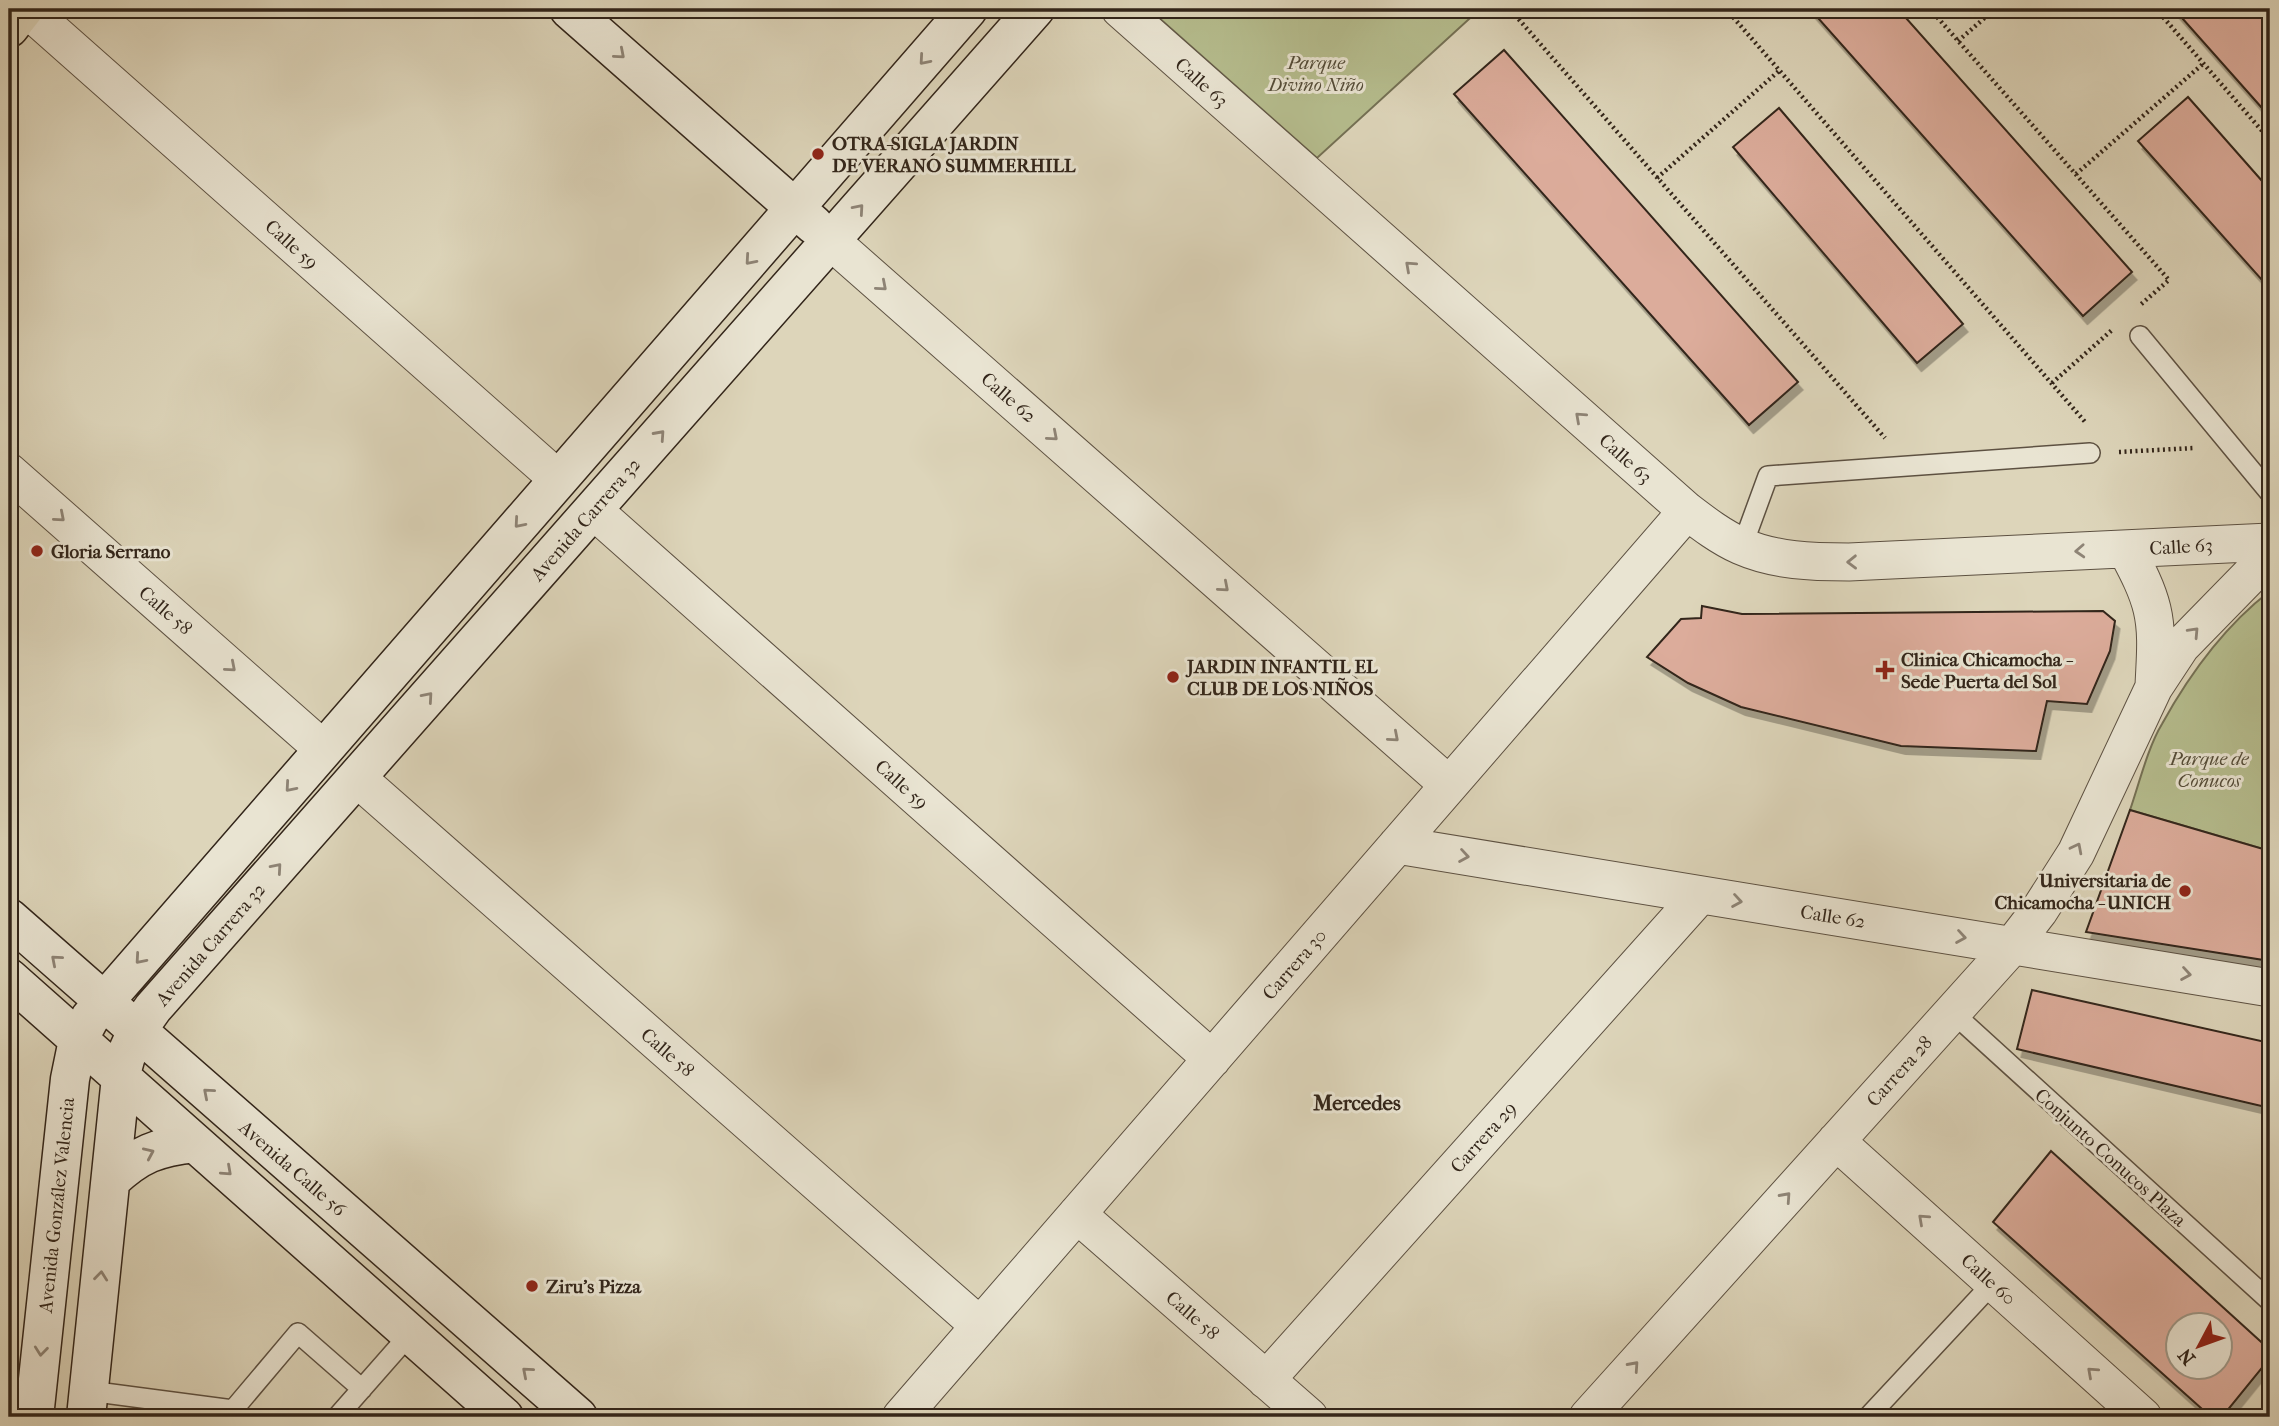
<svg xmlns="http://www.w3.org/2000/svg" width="2279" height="1426" viewBox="0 0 2279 1426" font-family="'IM FELL French Canon',serif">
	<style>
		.green { fill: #b5bc8d; stroke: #747054; stroke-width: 2 }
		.building { fill: #dcac9b; stroke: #32251a; stroke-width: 2; fill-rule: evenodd; filter: url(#shadow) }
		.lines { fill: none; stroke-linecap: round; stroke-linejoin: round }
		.lane-casing { stroke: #5d5142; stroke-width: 22 }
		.street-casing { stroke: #5d5142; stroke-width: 39 }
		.secondary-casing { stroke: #32251a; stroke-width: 41 }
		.primary-casing { stroke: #32251a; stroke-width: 41 }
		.path { stroke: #32251a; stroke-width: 4.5; stroke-dasharray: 2 3.5; stroke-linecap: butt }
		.lane { stroke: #e9e4d2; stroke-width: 19 }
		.street { stroke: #e9e4d2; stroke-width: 37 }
		.secondary { stroke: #e9e4d2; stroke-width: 38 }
		.primary { stroke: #ddd5ba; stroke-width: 38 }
		.oneway { stroke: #8e8476 }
		.poi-dot { fill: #8f2418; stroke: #e9e4d2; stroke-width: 2.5 }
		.labels { text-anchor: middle; stroke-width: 6; stroke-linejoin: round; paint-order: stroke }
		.park-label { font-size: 19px; font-style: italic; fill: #534b37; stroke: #e9e4d2 }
		.street-label { font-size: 19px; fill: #32251a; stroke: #e9e4d2 }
		.poi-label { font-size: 19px; font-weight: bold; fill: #32251a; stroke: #e9e4d2; text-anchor: start }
		.neighbourhood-label { font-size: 21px; font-weight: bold; fill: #32251a; stroke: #e9e4d2 }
	</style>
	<defs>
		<filter id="shadow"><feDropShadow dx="4.5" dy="8" stdDeviation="0" flood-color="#0004"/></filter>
	</defs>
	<rect width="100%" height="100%" fill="#ddd5ba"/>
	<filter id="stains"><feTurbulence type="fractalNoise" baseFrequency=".00286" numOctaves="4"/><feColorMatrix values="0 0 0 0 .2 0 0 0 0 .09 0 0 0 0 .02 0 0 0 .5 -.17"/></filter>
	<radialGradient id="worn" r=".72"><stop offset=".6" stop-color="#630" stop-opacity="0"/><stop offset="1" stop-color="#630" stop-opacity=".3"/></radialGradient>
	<path class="green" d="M1149 9H1480L1317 158Z
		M2270 591V851L2130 810C2139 784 2148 747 2162 724 2189 675 2226 625 2270 591Z"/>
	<path class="building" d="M1810 9H1898L2132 272 2083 316Z
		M2174 9H2262L2270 18V117Z
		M1504 50 1798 382 1749 425 1454 94Z
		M2188 97 2270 190V289L2138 141Z
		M1779 108 1963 324 1917 363 1733 147Z
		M1702 606 1742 614 2103 611 2115 621 2110 651 2087 704 2047 701 2036 751 1901 746 1741 707 1688 683 1647 657 1681 619 1701 618Z
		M2130 810 2270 851V961L2086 932Z
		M2032 990 2270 1043V1108L2017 1049Z
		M2051 1151 2270 1350V1358L2222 1417H2211L1993 1222ZM2178 1324H2220V1366H2178Z"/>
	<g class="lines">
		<defs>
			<path id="lane" d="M2140 336 2270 493
				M1742 547 1768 476 2090 453
				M1952 1012 2270 1301
				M89 1391 233 1410
				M242 1417 233 1410 298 1333 362 1389
				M337 1417 410 1334
				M1868 1417 1993 1283"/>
			<path id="street" d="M27 9 558 479
				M1120 9 1687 511C1704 524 1721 537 1741 546 1775 561 1813 562 1849 562L2270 542
				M831 241 1449 785
				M9 472 323 749
				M593 510 1212 1059
				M2126 549C2136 568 2147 588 2152 609 2158 634 2155 660 2154 686
				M357 778 980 1326
				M1397 845 2270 988
				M1836 1141 2143 1417
				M1077 1214 1309 1417
				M1266 1380 1700 895
				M901 1417 1687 511
				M1588 1417 2012 946 2039 911 2076 853 2154 687 2181 646 2270 555"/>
			<path id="secondary" d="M569 9 814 225
				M9 918 578 1417
				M9 978 504 1417
				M111 1180C139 1154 157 1147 195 1143
				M34 1417 70 1079 78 1040 90 1018 968 9
				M86 1417 121 1077C125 1050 137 1030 153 1008L1035 9"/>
			<path id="primary" d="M9 28 24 9"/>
		</defs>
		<use href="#lane" class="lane-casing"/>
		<use href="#street" class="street-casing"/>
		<use href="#secondary" class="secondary-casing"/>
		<use href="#primary" class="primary-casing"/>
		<path class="path" d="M1726 9 2086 423
			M1930 9 2169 280 2139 306
			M2156 9 2270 140
			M1515 15 1885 438
			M1734 17 1744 9
			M1958 41 1995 9
			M2076 174 2204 63
			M1657 178 1780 70
			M2052 383 2112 330
			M2119 452 2194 448"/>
		<use href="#lane" class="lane"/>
		<use href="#street" class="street"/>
		<use href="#secondary" class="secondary"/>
		<use href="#primary" class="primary"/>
	</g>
	<defs><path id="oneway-chevron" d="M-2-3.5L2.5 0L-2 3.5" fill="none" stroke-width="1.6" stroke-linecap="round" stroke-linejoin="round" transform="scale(1.75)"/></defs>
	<g class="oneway">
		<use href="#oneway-chevron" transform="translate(620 54) rotate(41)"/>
		<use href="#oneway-chevron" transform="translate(924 60) rotate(131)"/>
		<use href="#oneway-chevron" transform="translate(859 209) rotate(-49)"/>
		<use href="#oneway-chevron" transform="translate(750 260) rotate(131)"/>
		<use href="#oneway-chevron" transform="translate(1410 266) rotate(-138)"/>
		<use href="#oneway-chevron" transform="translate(882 286) rotate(41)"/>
		<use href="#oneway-chevron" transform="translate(1580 417) rotate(-138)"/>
		<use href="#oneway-chevron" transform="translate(660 435) rotate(-48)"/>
		<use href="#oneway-chevron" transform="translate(1053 436) rotate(41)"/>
		<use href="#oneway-chevron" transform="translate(60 517) rotate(41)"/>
		<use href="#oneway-chevron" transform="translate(519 523) rotate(131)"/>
		<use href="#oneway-chevron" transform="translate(2080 551) rotate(177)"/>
		<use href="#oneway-chevron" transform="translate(1852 562) rotate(179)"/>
		<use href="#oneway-chevron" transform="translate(1224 587) rotate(41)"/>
		<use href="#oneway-chevron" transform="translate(2194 632) rotate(-47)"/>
		<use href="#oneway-chevron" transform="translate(231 667) rotate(41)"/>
		<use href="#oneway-chevron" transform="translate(428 697) rotate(-49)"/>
		<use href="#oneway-chevron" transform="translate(1394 737) rotate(41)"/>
		<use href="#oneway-chevron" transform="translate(290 787) rotate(131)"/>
		<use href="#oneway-chevron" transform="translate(2077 848) rotate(-63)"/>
		<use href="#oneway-chevron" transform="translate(1464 856) rotate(9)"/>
		<use href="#oneway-chevron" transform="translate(277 868) rotate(-49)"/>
		<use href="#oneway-chevron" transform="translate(1737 901) rotate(9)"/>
		<use href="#oneway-chevron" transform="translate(1961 937) rotate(9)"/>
		<use href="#oneway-chevron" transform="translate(140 959) rotate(131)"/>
		<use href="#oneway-chevron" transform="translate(56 960) rotate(-139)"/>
		<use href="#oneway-chevron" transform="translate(2186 974) rotate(9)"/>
		<use href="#oneway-chevron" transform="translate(208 1093) rotate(-139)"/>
		<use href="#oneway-chevron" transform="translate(149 1153) rotate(-24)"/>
		<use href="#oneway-chevron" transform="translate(227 1171) rotate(42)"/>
		<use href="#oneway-chevron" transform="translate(1786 1197) rotate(-48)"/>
		<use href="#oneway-chevron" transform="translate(1923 1219) rotate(-138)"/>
		<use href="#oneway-chevron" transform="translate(101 1276) rotate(-84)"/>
		<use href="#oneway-chevron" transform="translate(41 1351) rotate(96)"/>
		<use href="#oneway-chevron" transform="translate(1634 1366) rotate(-48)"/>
		<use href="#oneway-chevron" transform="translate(527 1372) rotate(-139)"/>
		<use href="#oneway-chevron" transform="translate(2092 1372) rotate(-138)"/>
	</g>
	<g class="poi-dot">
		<circle cx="818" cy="154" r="7"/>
		<circle cx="37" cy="551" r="7"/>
		<path d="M1881.5 659.5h7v7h7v7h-7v7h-7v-7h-7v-7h7z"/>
		<circle cx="1173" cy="677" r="7"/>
		<circle cx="2185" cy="891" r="7"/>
		<circle cx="532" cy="1286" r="7"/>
	</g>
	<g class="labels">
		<g class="park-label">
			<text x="1316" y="69">Parque<tspan x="1316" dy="22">Divino Niño</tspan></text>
			<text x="2209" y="765">Parque de<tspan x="2209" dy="22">Conucos</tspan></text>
		</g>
		<g class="street-label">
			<text transform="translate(1202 82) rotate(42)" y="7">Calle 63</text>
			<text transform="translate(292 244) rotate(42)" y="7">Calle 59</text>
			<text transform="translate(1009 397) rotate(41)" y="7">Calle 62</text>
			<text transform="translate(1626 458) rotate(42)" y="7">Calle 63</text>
			<text transform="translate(585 519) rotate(-49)" y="7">Avenida Carrera 32</text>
			<text transform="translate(2181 546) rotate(-3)" y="7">Calle 63</text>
			<text transform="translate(166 610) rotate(41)" y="7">Calle 58</text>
			<text transform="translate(902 784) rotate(42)" y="7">Calle 59</text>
			<text transform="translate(1833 916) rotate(9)" y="7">Calle 62</text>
			<text transform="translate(210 944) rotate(-49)" y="7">Avenida Carrera 32</text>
			<text transform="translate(1294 964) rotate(-49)" y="7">Carrera 30</text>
			<text transform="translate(668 1052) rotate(41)" y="7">Calle 58</text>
			<text transform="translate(1899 1071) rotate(-48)" y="7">Carrera 28</text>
			<text transform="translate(1483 1137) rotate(-48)" y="7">Carrera 29</text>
			<text transform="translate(2111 1157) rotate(42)" y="7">Conjunto Conucos Plaza</text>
			<text transform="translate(293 1168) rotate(41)" y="7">Avenida Calle 56</text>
			<text transform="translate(56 1205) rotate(-84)" y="7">Avenida González Valencia</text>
			<text transform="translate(1989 1279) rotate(42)" y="7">Calle 60</text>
			<text transform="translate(1193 1315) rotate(41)" y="7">Calle 58</text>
		</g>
		<g class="poi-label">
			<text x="832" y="150">OTRA-SIGLA JARDIN<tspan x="832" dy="22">DE VERANO SUMMERHILL</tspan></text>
			<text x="51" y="558">Gloria Serrano</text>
			<text x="1901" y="666">Clinica Chicamocha -<tspan x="1901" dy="22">Sede Puerta del Sol</tspan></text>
			<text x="1187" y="673">JARDIN INFANTIL EL<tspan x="1187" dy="22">CLUB DE LOS NIÑOS</tspan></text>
			<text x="2171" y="887" text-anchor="end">Universitaria de<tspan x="2171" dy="22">Chicamocha - UNICH</tspan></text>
			<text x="546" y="1293">Ziru’s Pizza</text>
		</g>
		<g class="neighbourhood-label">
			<text x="1357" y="1110">Mercedes</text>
		</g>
	</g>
	<rect width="2279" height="1426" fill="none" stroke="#ddd5ba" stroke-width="35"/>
	<rect x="10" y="10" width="2258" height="1405" fill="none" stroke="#32251a" stroke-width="3.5"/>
	<rect x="18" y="18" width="2244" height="1391" fill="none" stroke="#32251a" stroke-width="2"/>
	<g transform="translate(2199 1346) rotate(229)"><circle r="33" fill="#e9e4d2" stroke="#a09888" stroke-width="2"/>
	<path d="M0-5L12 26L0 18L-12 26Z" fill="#8f2418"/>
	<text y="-10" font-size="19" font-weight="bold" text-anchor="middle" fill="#32251a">N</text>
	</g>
	<rect width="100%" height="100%" filter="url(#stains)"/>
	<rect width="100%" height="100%" fill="url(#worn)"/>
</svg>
